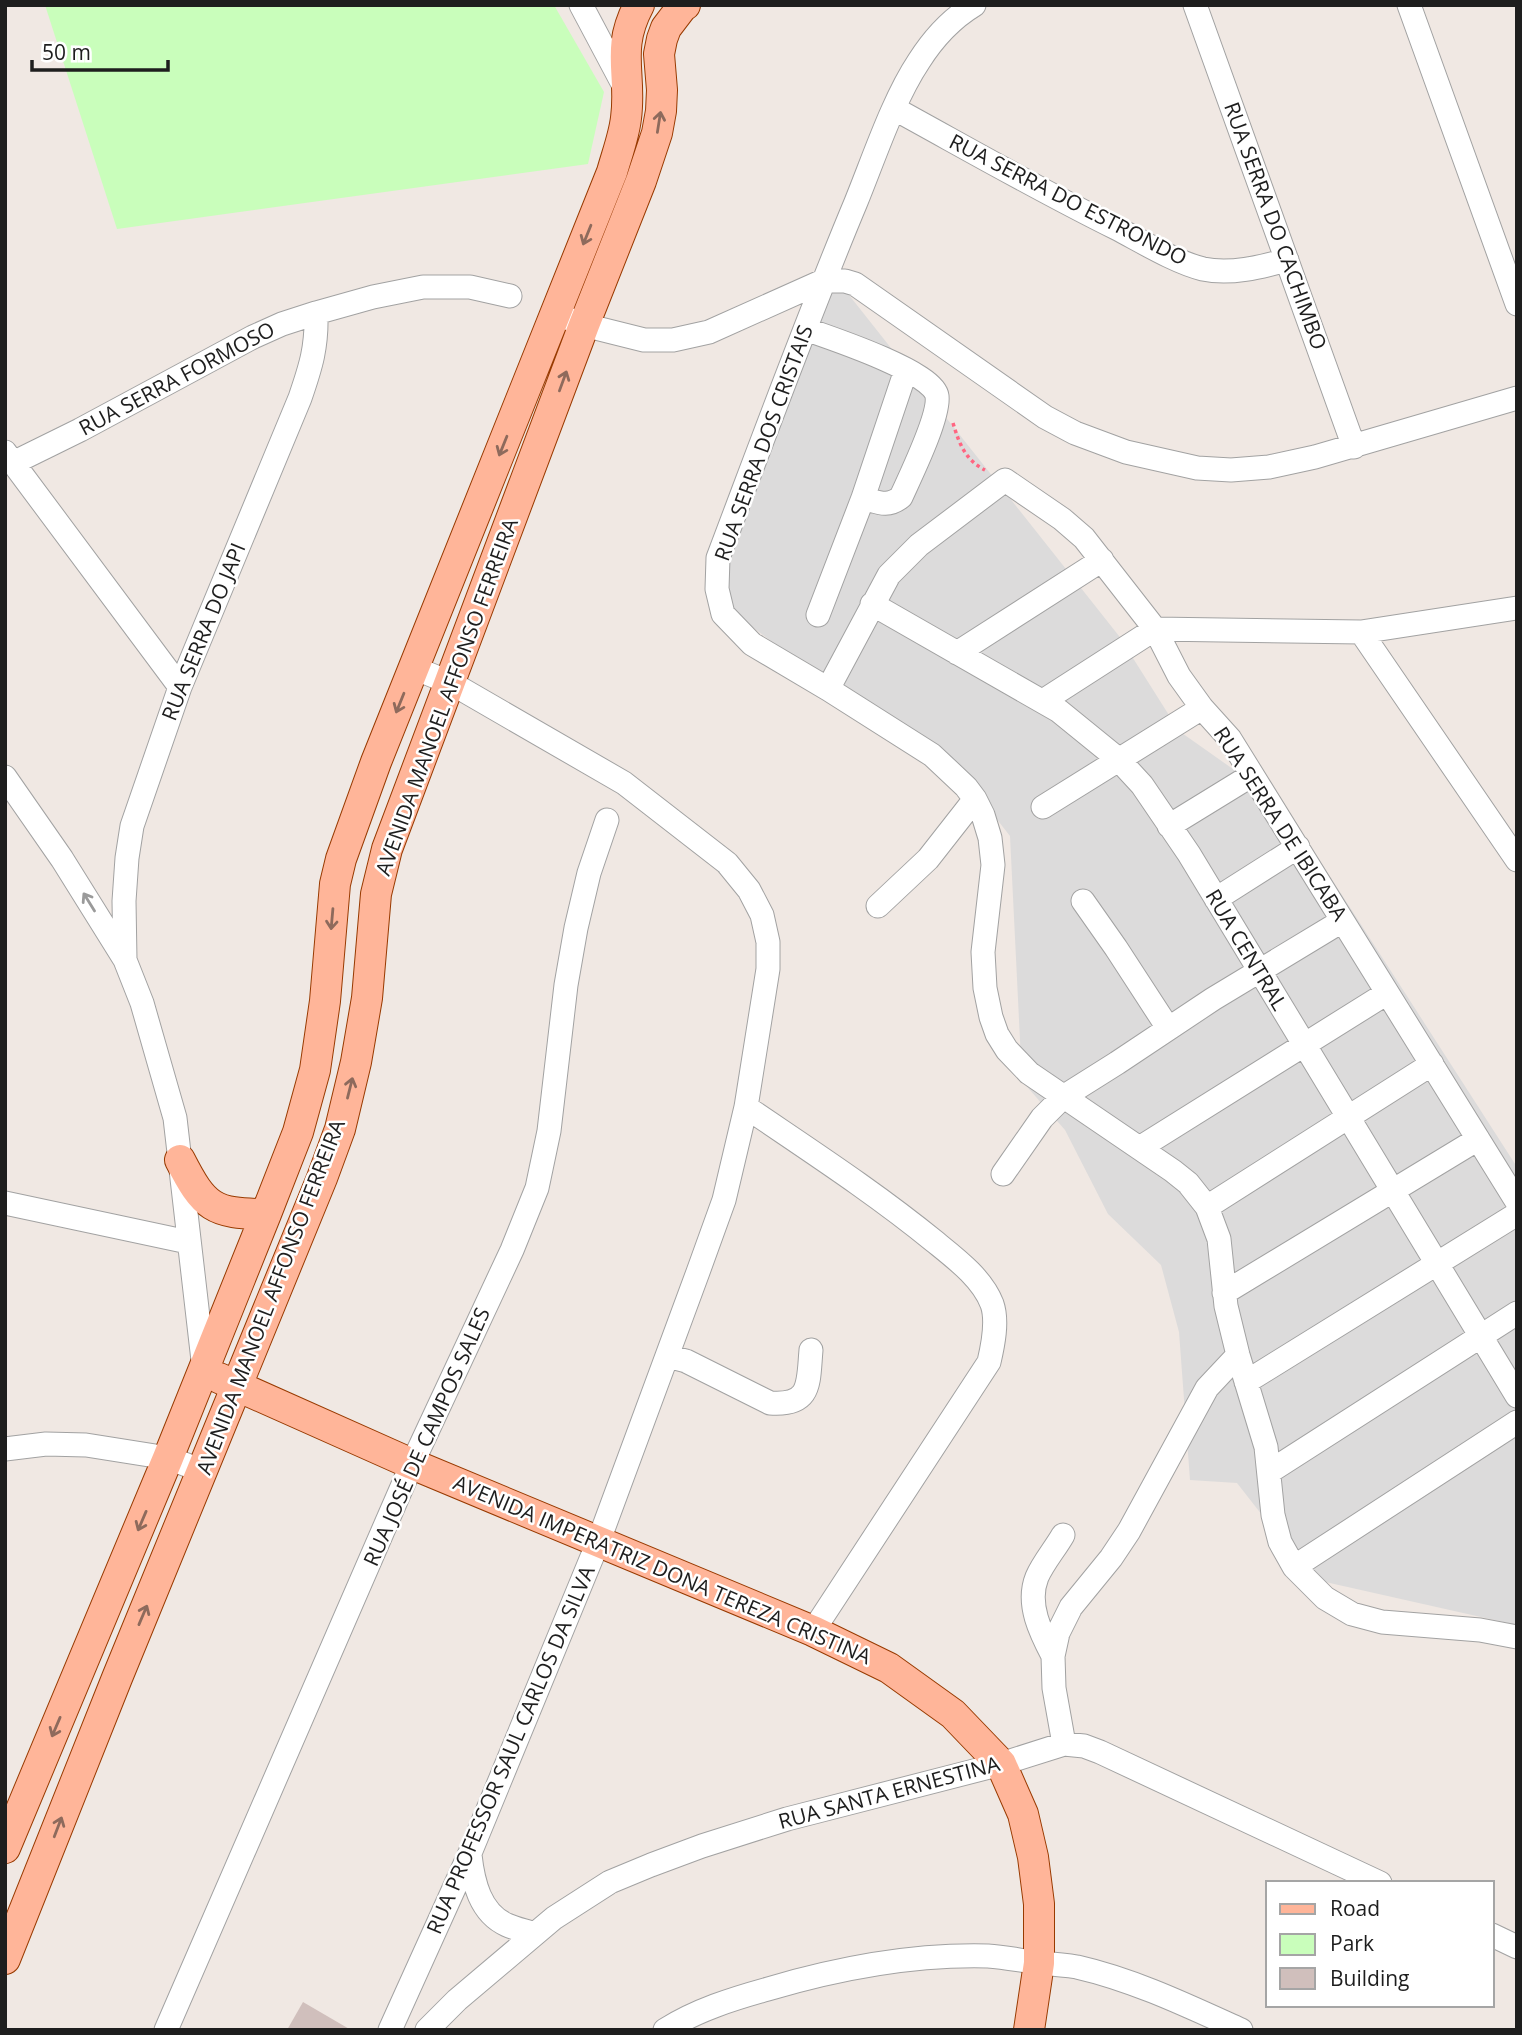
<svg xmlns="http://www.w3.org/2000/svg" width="1522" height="2035" viewBox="0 0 1522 2035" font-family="'Open Sans',sans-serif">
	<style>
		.residential { fill: #dcdbdb }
		.park { fill: #c9febb }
		.building { fill: #d0bfbc }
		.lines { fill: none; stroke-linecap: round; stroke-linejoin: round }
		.minor-casing { stroke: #a2a2a2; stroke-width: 25 }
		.major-casing { stroke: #983a00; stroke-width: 32 }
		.path { stroke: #ff6581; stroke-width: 3.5; stroke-dasharray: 3.5 3.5; stroke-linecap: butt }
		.minor { stroke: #fff; stroke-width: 23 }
		.major { stroke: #ffb599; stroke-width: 30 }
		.oneway { stroke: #8e6a5c }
		.oneway2 { stroke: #9a9a9a }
		.labels { text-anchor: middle; stroke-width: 5; stroke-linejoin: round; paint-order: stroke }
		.street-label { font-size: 21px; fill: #1e1e1e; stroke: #fff }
	</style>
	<rect width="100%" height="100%" fill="#f0e8e3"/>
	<path class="residential" d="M830 271 1119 636 1179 731 1284 805 1517 1167V1627L1512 1624 1312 1579 1237 1483 1190 1480 1179 1332 1161 1265 1108 1214 1065 1130 1022 1081 1010 836 981 799 710 595Z"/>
	<path class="park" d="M45 5H554L604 92 588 164 117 229Z"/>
	<path class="building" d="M303 2002 351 2030H287Z"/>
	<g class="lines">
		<defs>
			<path id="minor" d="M581 5 624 86
				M974 5C951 19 933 39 919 61 893 100 874 158 856 202 807 319 763 439 718 558L717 589 723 614 752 644 828 689 932 755 966 787 975 799 983 815 990 838 993 865 983 952 985 988 991 1017 997 1034 1007 1050 1029 1073 1173 1171 1188 1183 1207 1207 1219 1239 1226 1306 1238 1355 1266 1447 1273 1515 1280 1542 1294 1567 1325 1598 1352 1614 1382 1622 1480 1630 1517 1637
				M1195 5 1354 447
				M1409 5 1517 304
				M895 109C968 149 1041 191 1116 228 1141 241 1175 262 1203 269 1230 275 1261 267 1287 260
				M572 320 584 325 644 340H673L709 332 823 281H845L855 284 1045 417 1075 433 1126 452 1197 468 1231 470 1269 467 1315 457 1517 398
				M805 329C828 337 934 372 937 396 940 416 910 477 901 497 887 508 878 502 863 498
				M5 452 180 687
				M13 463 80 430 253 337 282 324 316 313 373 297 423 287H470L510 296
				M872 604 1059 711 1118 759 1142 785 1189 854 1517 1396
				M818 615 863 498 906 370
				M1361 632 1517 860
				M957 653 1102 560
				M828 689 889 575 919 545 1005 480 1062 519 1084 538 1155 629 1179 676 1202 708 1230 739 1517 1202
				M1043 701 1155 629 1361 632 1517 608
				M5 777 62 859 125 960 142 1003 175 1118 204 1369
				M1043 807 1202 708
				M1169 826 1252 775
				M1216 899 1298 847
				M1083 901 1116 948 1168 1028
				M878 906 928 859 975 799
				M125 960 124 901 127 858 132 826 180 687 300 398C311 366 317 347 316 313
				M746 1107C809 1150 874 1192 934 1241 955 1258 982 1278 992 1304 998 1321 993 1345 989 1362L813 1631
				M1141 1147 1387 993
				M1003 1174 1042 1118 1063 1097 1117 1063 1213 999 1342 921
				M5 1203 188 1242
				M1207 1207 1432 1064
				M1224 1293 1478 1139
				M667 1356 686 1361 770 1403C812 1406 808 1383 811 1350
				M1246 1382 1517 1214
				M5 1449 46 1444 86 1445 168 1458 203 1471
				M1269 1472 1517 1313
				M1294 1567 1517 1422
				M1053 1656C1041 1633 1026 1604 1037 1577 1043 1563 1055 1549 1063 1535
				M1064 1744 1054 1688 1053 1656 1058 1633 1071 1607 1111 1558 1129 1531 1207 1388 1238 1355
				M470 1855C473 1882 480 1913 507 1925 516 1929 526 1931 534 1934
				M1492 1935 1517 1947
				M166 2030 412 1464 512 1250 537 1188 549 1131 566 985 576 928 589 873 607 820
				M390 2030 470 1853 599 1540 698 1272 724 1200 746 1107 768 969V942L762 915 749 890 727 863 624 783 451 683 414 668
				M427 2030 457 2000 554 1918 610 1882 651 1865 702 1846 787 1819 1001 1764 1064 1744 1084 1746 1100 1752 1380 1883
				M665 2030C697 2010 732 1999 768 1989 839 1968 914 1954 988 1956 1005 1957 1023 1961 1040 1963 1053 1964 1065 1965 1077 1967 1134 1980 1188 2006 1241 2030"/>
			<path id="major" d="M180 1160C204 1207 213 1214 266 1214
				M219 1378 412 1464 813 1631 889 1668 953 1714 1001 1764 1023 1814 1033 1857 1039 1904V1963L1029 2030
				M5 1848 168 1458 266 1214 298 1132 315 1070 325 1001 335 884 341 859 376 762 612 172C617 154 624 136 626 118 632 74 615 50 639 5
				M5 1959 117 1678 322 1178 340 1129 356 1062 367 998 376 894 387 849 584 325 641 181 657 133 661 111 662 90 659 54 662 39 666 28 682 7 685 5"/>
		</defs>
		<use href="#minor" class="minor-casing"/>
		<use href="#major" class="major-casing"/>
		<path class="path" d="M953 423C959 443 965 460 985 470"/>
		<use href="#minor" class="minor"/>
		<use href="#major" class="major"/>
	</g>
	<defs><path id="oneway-shaft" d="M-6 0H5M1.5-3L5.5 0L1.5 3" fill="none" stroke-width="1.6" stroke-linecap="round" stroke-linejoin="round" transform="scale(1.75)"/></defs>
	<g class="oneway">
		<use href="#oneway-shaft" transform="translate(659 122) rotate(-81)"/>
		<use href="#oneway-shaft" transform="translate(587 235) rotate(112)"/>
		<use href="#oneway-shaft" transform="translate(563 381) rotate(-70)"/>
		<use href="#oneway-shaft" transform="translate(503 446) rotate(112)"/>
		<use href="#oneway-shaft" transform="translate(400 703) rotate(112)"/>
		<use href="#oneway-shaft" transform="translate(332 919) rotate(95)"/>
		<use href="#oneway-shaft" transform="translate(350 1088) rotate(-76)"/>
		<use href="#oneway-shaft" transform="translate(142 1521) rotate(113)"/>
		<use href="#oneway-shaft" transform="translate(143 1615) rotate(-67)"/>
		<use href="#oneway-shaft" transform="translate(56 1727) rotate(113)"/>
		<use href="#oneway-shaft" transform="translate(58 1827) rotate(-69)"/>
	</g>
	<use class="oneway2" href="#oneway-shaft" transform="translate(89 902) rotate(-122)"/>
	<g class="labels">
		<g class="street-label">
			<text transform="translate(1068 200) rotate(27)" y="7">RUA SERRA DO ESTRONDO</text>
			<text transform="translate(1275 226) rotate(70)" y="7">RUA SERRA DO CACHIMBO</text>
			<text transform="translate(177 379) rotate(-28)" y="7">RUA SERRA FORMOSO</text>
			<text transform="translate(764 443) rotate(-70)" y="7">RUA SERRA DOS CRISTAIS</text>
			<text transform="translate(204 632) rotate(-68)" y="7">RUA SERRA DO JAPI</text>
			<text transform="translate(447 697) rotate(-70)" y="7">AVENIDA MANOEL AFFONSO FERREIRA</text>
			<text transform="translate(1280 824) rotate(57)" y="7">RUA SERRA DE IBICABA</text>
			<text transform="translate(1246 950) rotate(59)" y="7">RUA CENTRAL</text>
			<text transform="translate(271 1297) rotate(-69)" y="7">AVENIDA MANOEL AFFONSO FERREIRA</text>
			<text transform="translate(427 1437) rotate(-66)" y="7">RUA JOSÉ DE CAMPOS SALES</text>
			<text transform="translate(662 1570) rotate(23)" y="7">AVENIDA IMPERATRIZ DONA TEREZA CRISTINA</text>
			<text transform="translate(511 1750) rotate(-67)" y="7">RUA PROFESSOR SAUL CARLOS DA SILVA</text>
			<text transform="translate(889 1793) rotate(-15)" y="7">RUA SANTA ERNESTINA</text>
		</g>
	</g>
	<rect width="1522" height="2035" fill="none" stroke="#1e1e1e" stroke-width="14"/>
	<rect x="1266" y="1881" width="228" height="126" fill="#ffffff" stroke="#a5a5a5" stroke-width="2"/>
	<rect x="1280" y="1904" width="35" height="10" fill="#ffb599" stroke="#a5a5a5" stroke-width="2"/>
	<text x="1330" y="1916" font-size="21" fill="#1e1e1e">Road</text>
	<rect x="1280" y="1934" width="35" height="21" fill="#c9febb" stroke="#a5a5a5" stroke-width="2"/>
	<text x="1330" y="1951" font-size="21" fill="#1e1e1e">Park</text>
	<rect x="1280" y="1968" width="35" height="21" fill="#d0bfbc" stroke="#a5a5a5" stroke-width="2"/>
	<text x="1330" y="1986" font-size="21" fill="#1e1e1e">Building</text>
	<path d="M32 60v10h136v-10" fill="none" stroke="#1e1e1e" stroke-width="3.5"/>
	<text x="42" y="60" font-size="21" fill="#1e1e1e" stroke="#ffffff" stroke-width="5" paint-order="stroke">50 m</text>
</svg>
